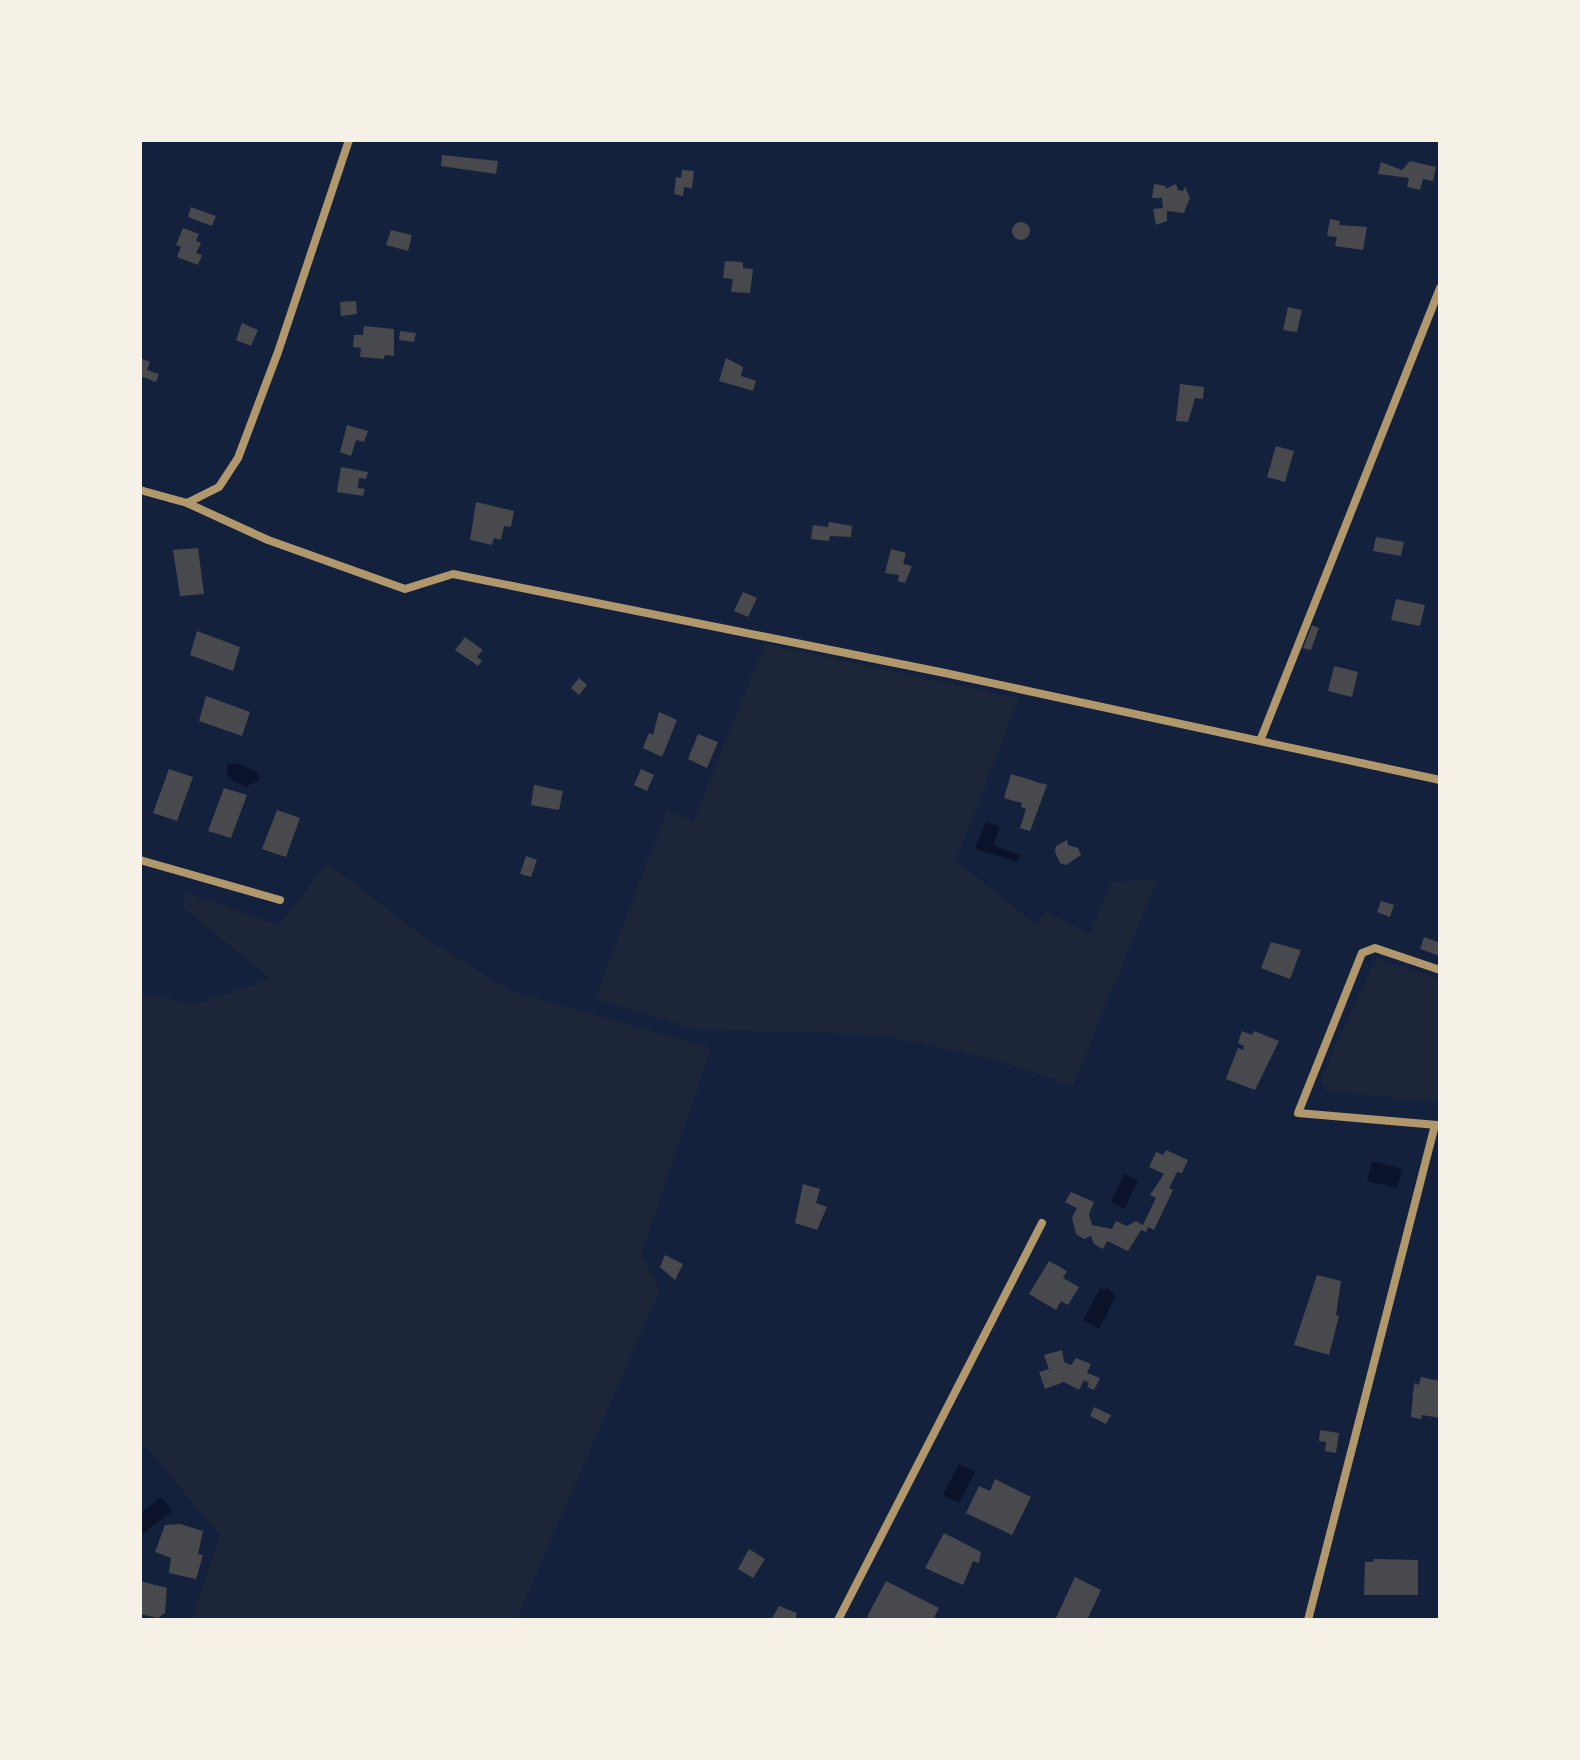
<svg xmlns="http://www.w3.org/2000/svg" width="1580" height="1760" viewBox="0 0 1580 1760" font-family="'Varela Round',sans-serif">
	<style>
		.green { fill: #1d2539 }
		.water { fill: #0b132b }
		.building { fill: #48494c }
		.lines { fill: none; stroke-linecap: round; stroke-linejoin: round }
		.minor { stroke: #b1986c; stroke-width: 8 }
	</style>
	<rect width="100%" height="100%" fill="#14213d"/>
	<path class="green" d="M765 644 1019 698 956 860 1035 924 1046 911 1090 934 1112 881 1157 880 1073 1086 997 1060 874 1034 699 1030 595 999 667 810 693 821Z
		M327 863 424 937 511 991 711 1048 641 1255 660 1290 516 1620H191L220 1535 140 1440V993L195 1004 271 979 182 907 185 892 279 925Z
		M1376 958 1440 979V1102L1326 1091 1320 1080Z"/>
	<path class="water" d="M237 763 257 772 259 780 245 787 228 777 227 765Z
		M986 822 1000 827 993 845 1020 855 1018 862 975 849Z
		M1372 1161 1402 1169 1397 1188 1367 1181Z
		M1124 1174 1138 1180 1125 1209 1111 1202Z
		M1107 1287 1116 1296 1099 1329 1083 1320 1100 1288 1104 1290Z
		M959 1464 975 1472 959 1503 943 1495Z
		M161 1497 172 1511 141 1535 140 1514Z"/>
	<path class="building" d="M442 155 498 161 496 174 441 166Z
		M1410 161 1436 167 1433 181 1423 179 1420 190 1407 187 1409 178 1378 174 1381 162 1402 170Z
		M682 170 694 171 692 188 684 187 683 196 674 194 676 177 681 178Z
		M1154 184 1166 186 1165 189 1176 184 1178 190 1183 191 1185 187 1190 198 1184 213 1167 211V221L1156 225 1153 209 1163 208 1162 198H1152Z
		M191 207 216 216 212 226 188 217Z
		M1330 219 1340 221 1339 225 1367 227 1363 250 1335 246 1337 237 1327 236Z
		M1012 231a9 9 0 1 1 18 0a9 9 0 1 1-18 0Z
		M183 228 199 234 196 241 201 243 196 253 202 255 198 265 177 257 181 247 176 245Z
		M391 230 412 235 408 251 386 245Z
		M725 261 743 262V268L753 269 750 293 731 292 733 279 723 278Z
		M356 301 357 314 341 316 340 302Z
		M1288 307 1302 310 1297 332 1283 330Z
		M242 323 258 330 251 346 236 340Z
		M364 326 394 329V356L385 355 384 359 360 357 361 348 353 347 354 335H363Z
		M400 331 416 333 414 342 399 340Z
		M140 358 150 362 147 370 159 374 156 382 140 376Z
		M726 358 743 367 741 376 756 381 753 391 719 381Z
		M1180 384 1204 387 1203 399 1195 398 1188 422 1176 421Z
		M347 425 368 431 364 442 356 440 351 456 340 452Z
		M1276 446 1294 451 1285 482 1267 477Z
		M341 467 368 472 366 479 359 478 358 488 365 489 363 496 337 492Z
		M476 502 514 511 511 527 504 526 501 540 494 538 492 545 470 540Z
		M829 522 852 526 851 537 830 536 829 541 811 539 813 525 828 527Z
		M1376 537 1404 542 1401 556 1373 551Z
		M198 548 204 594 180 596 173 550Z
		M891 549 906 553 903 564 912 566 905 583 898 581 899 575 885 573Z
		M743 592 757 598 748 617 734 611Z
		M1396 599 1425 605 1420 626 1391 620Z
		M1312 625 1319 628 1311 650 1303 648Z
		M197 631 240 647 233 671 190 655Z
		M465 637 483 650 477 657 482 661 478 666 455 650Z
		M1334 666 1358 672 1352 697 1328 691Z
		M579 678 587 685 579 695 571 688Z
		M206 696 250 712 242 736 199 721Z
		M659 712 677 720 662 757 643 748 649 733 653 735Z
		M698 734 718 742 707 768 688 759Z
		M169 769 193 777 177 821 153 813Z
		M641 769 654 775 647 791 634 785Z
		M1011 774 1047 785 1030 831 1020 828 1026 809 1021 807 1022 803 1004 798Z
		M534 785 563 791 559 810 531 805Z
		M224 788 247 795 231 838 208 831Z
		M277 810 300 818 286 857 262 849Z
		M1067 840 1068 845 1078 848 1081 855 1066 865 1060 863 1055 852 1056 846Z
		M526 856 537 860 531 877 520 874Z
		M1381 901 1394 905 1390 917 1377 912Z
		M1424 937 1440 943V956L1420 949Z
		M1271 942 1301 950 1290 979 1261 968Z
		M1242 1031 1252 1035 1254 1031 1279 1041 1255 1090 1226 1079 1238 1048 1243 1050 1244 1046 1238 1043Z
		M1166 1150 1188 1160 1182 1173 1177 1172 1169 1188 1173 1190 1154 1230 1148 1227 1146 1232 1141 1230 1128 1251 1107 1241 1103 1249 1094 1244 1091 1236 1084 1239 1076 1234 1072 1218 1077 1208 1065 1202 1071 1192 1094 1202 1089 1214 1092 1225 1112 1229 1116 1221 1127 1226 1136 1221 1143 1225 1156 1198 1150 1195 1164 1174 1149 1167 1156 1152 1163 1155Z
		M803 1184 820 1189 816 1203 827 1207 817 1230 795 1223Z
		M665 1255 683 1264 675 1280 660 1267Z
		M1049 1261 1067 1271 1063 1278 1079 1287 1068 1305 1061 1301 1056 1310 1029 1294Z
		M1317 1275 1341 1281 1336 1315 1339 1316 1329 1355 1294 1345Z
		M1062 1350 1064 1362 1071 1365 1076 1358 1091 1364 1087 1373 1100 1378 1094 1390 1087 1387 1089 1383 1084 1380 1079 1390 1064 1382 1045 1389 1039 1372 1049 1369 1044 1355Z
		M1421 1377 1440 1381V1418L1422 1415 1421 1419 1411 1417 1414 1383 1419 1385Z
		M1094 1407 1111 1415 1106 1424 1090 1416Z
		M1320 1430 1339 1433 1336 1453 1325 1451 1326 1442 1319 1441Z
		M995 1479 1031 1497 1012 1535 966 1513 979 1486 990 1491Z
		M180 1524 203 1531 198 1554 203 1555 196 1579 169 1573 171 1558 155 1552 165 1525Z
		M944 1533 981 1552 979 1563 973 1561 963 1585 925 1568Z
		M749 1549 765 1559 753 1578 738 1569Z
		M1374 1559 1418 1560V1595H1364L1365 1562H1373Z
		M1075 1577 1101 1590 1087 1620H1055Z
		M140 1581 167 1588 165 1613 158 1618 140 1614Z
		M886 1581 939 1608 934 1617 941 1620H873L867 1617Z
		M779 1606 797 1613 795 1620H771Z"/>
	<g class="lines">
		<path class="minor" d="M140 490 187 503 219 487 238 458 278 352 349 140
			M187 503 268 540 405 589 453 574 945 673 1440 780
			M1260 741 1440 288
			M140 860 280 900
			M1437 1125 1298 1113 1362 953 1375 948 1440 970
			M838 1620 1042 1223
			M1308 1620 1435 1125"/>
	</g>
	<rect width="1580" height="1760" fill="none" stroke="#f6f1e7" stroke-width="284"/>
</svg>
